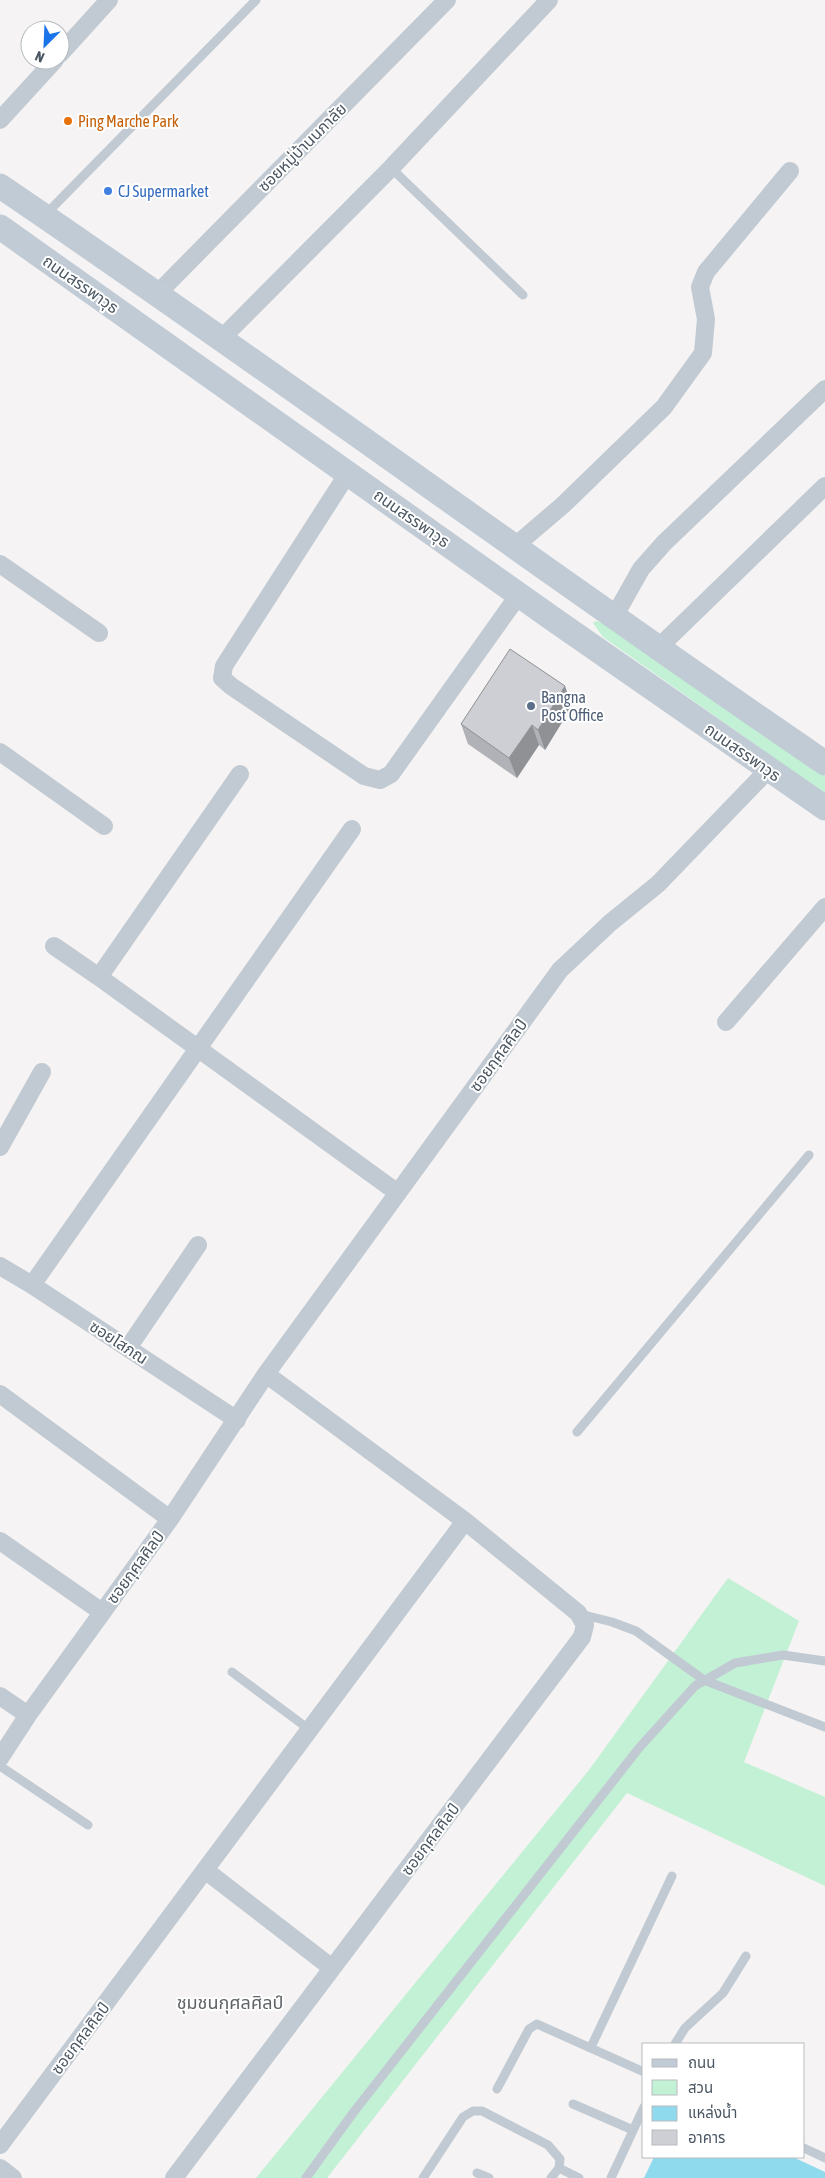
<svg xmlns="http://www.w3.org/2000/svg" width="825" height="2178" viewBox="0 0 825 2178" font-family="'Asap Condensed','Noto Sans Thai',sans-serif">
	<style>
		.green { fill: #c3f1d5 }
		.water { fill: #90daee }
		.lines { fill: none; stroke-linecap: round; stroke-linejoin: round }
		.lane { stroke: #c1cad2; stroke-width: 9 }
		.street { stroke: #c1cad2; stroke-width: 18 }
		.secondary { stroke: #c1cbd6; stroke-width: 25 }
		.wall { fill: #b0b2b7 }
		.shaded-wall { fill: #909195 }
		.building { fill: #cdcfd5; stroke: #909195 }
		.food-dot { fill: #e8710a; stroke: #fff; stroke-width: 2 }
		.shop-dot { fill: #3f7fe0; stroke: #fff; stroke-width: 2 }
		.service-dot { fill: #5c6f8a; stroke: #fff; stroke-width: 2 }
		.labels { text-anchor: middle; stroke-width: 4; stroke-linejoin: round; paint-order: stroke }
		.food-label { font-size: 16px; fill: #c56008; stroke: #fff; text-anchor: start }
		.street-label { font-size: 16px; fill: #4a5661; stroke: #fff }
		.shop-label { font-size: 16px; fill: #366cbe; stroke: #fff; text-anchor: start }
		.service-label { font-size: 16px; fill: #4e5e75; stroke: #fff; text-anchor: start }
		.neighbourhood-label { font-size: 18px; fill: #5f6368; stroke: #fff }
	</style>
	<rect width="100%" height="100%" fill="#f5f3f3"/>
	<path class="green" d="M596 621 609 625 825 776V794L603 637 593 623Z
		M728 1578 799 1621 744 1762 825 1797V1886L627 1793 327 2178H256L589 1770Z"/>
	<path class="water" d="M654 2157H793L825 2172V2178H644Z"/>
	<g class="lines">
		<path class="lane" d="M391 168 523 295
			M46 214 256 0
			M577 1432 809 1155
			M580 1614 612 1622 636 1631 704 1680 825 1727
			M232 1672 310 1730
			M0 1766 88 1825
			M675 2044 685 2028 723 1993 746 1956
			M591 2047 672 1876
			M497 2089 529 2029 537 2024 644 2072
			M573 2104 633 2130
			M804 2148 825 2158
			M477 2173 489 2178
			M306 2178 353 2113 639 1748 695 1686 735 1663 783 1655 825 1661
			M423 2178 463 2117 473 2111H482L548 2145 560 2159 559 2168 579 2178
			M551 2178 559 2168
			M611 2178 644 2107"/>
		<path class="street" d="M60 54 109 0
			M0 120 55 60
			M157 294 447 0
			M220 340 391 168 549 0
			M348 473 224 666 222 678 231 686 364 776 380 780 391 774 520 593
			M515 546 563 505 664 407 703 353 706 319 700 287 706 272 790 171
			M0 564 99 633
			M614 617 641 569 664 543 825 389
			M657 649 825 486
			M0 752 104 826
			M54 946 99 977 398 1193
			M99 977 240 774
			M726 1022 825 907
			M0 1147 42 1072
			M0 1266 32 1285 237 1420
			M32 1285 352 829
			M128 1348 198 1245
			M0 1394 170 1519
			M0 1541 102 1612
			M0 1696 28 1715
			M0 1758 28 1715 170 1519 266 1374 560 970 610 923 658 884 768 770
			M205 1870 332 1968
			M0 2145 465 1521
			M0 2168 13 2178
			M174 2178 582 1637 585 1625 578 1613 465 1521 266 1374"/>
		<path class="secondary" d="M0 186C278 374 547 574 825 763
			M0 227 553 619 825 808"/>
	</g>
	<path class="wall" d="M572 706 545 750 539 745 517 778 468 744 461 724Z"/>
	<path class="shaded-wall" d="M565 686 572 706 545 750 538 730Z
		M532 725 539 745 517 778 509 758Z"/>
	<path class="building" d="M510 649 565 686 538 730 532 725 509 758 461 724Z"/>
	<circle class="food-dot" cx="68" cy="121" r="5"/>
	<circle class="shop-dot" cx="108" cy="191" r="5"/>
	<circle class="service-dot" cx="531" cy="706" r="5"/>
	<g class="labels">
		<g class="food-label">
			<text x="78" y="127">Ping Marche Park</text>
		</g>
		<g class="street-label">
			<text transform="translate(302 147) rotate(-45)" y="6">ซอยหมู่บ้านนภาลัย</text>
			<text transform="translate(81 284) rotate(35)" y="6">ถนนสรรพาวุธ</text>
			<text transform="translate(412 518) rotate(35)" y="6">ถนนสรรพาวุธ</text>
			<text transform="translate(743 752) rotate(35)" y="6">ถนนสรรพาวุธ</text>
			<text transform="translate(498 1055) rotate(-54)" y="6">ซอยกุศลศิลป์</text>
			<text transform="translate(119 1342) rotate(33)" y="6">ซอยโสภณ</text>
			<text transform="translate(135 1567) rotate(-54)" y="6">ซอยกุศลศิลป์</text>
			<text transform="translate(430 1839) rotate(-53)" y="6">ซอยกุศลศิลป์</text>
			<text transform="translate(80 2038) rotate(-53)" y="6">ซอยกุศลศิลป์</text>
		</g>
		<g class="shop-label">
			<text x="118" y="197">CJ Supermarket</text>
		</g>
		<g class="service-label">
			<text x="541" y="703">Bangna<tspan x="541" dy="18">Post Office</tspan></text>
		</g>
		<g class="neighbourhood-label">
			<text x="230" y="2009">ชุมชนกุศลศิลป์</text>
		</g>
	</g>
	<rect x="642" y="2043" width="162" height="115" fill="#ffffff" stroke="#b7bbc0"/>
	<rect x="652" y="2059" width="25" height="8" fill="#c1cbd6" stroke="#b7bbc0"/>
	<text x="688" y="2068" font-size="15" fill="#4a5661">ถนน</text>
	<rect x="652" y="2080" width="25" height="15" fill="#c3f1d5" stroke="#b7bbc0"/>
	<text x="688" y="2093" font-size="15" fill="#4a5661">สวน</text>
	<rect x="652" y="2106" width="25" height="15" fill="#90daee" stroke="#b7bbc0"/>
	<text x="688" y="2118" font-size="15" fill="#4a5661">แหล่งน้ำ</text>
	<rect x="652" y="2130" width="25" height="15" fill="#cdcfd5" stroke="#b7bbc0"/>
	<text x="688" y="2143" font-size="15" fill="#4a5661">อาคาร</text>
	<g transform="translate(45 45) rotate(204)"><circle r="24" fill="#ffffff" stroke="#b7bbc0"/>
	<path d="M0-4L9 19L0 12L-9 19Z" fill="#1a73e8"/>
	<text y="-8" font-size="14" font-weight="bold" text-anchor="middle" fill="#4a5661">N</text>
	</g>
</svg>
